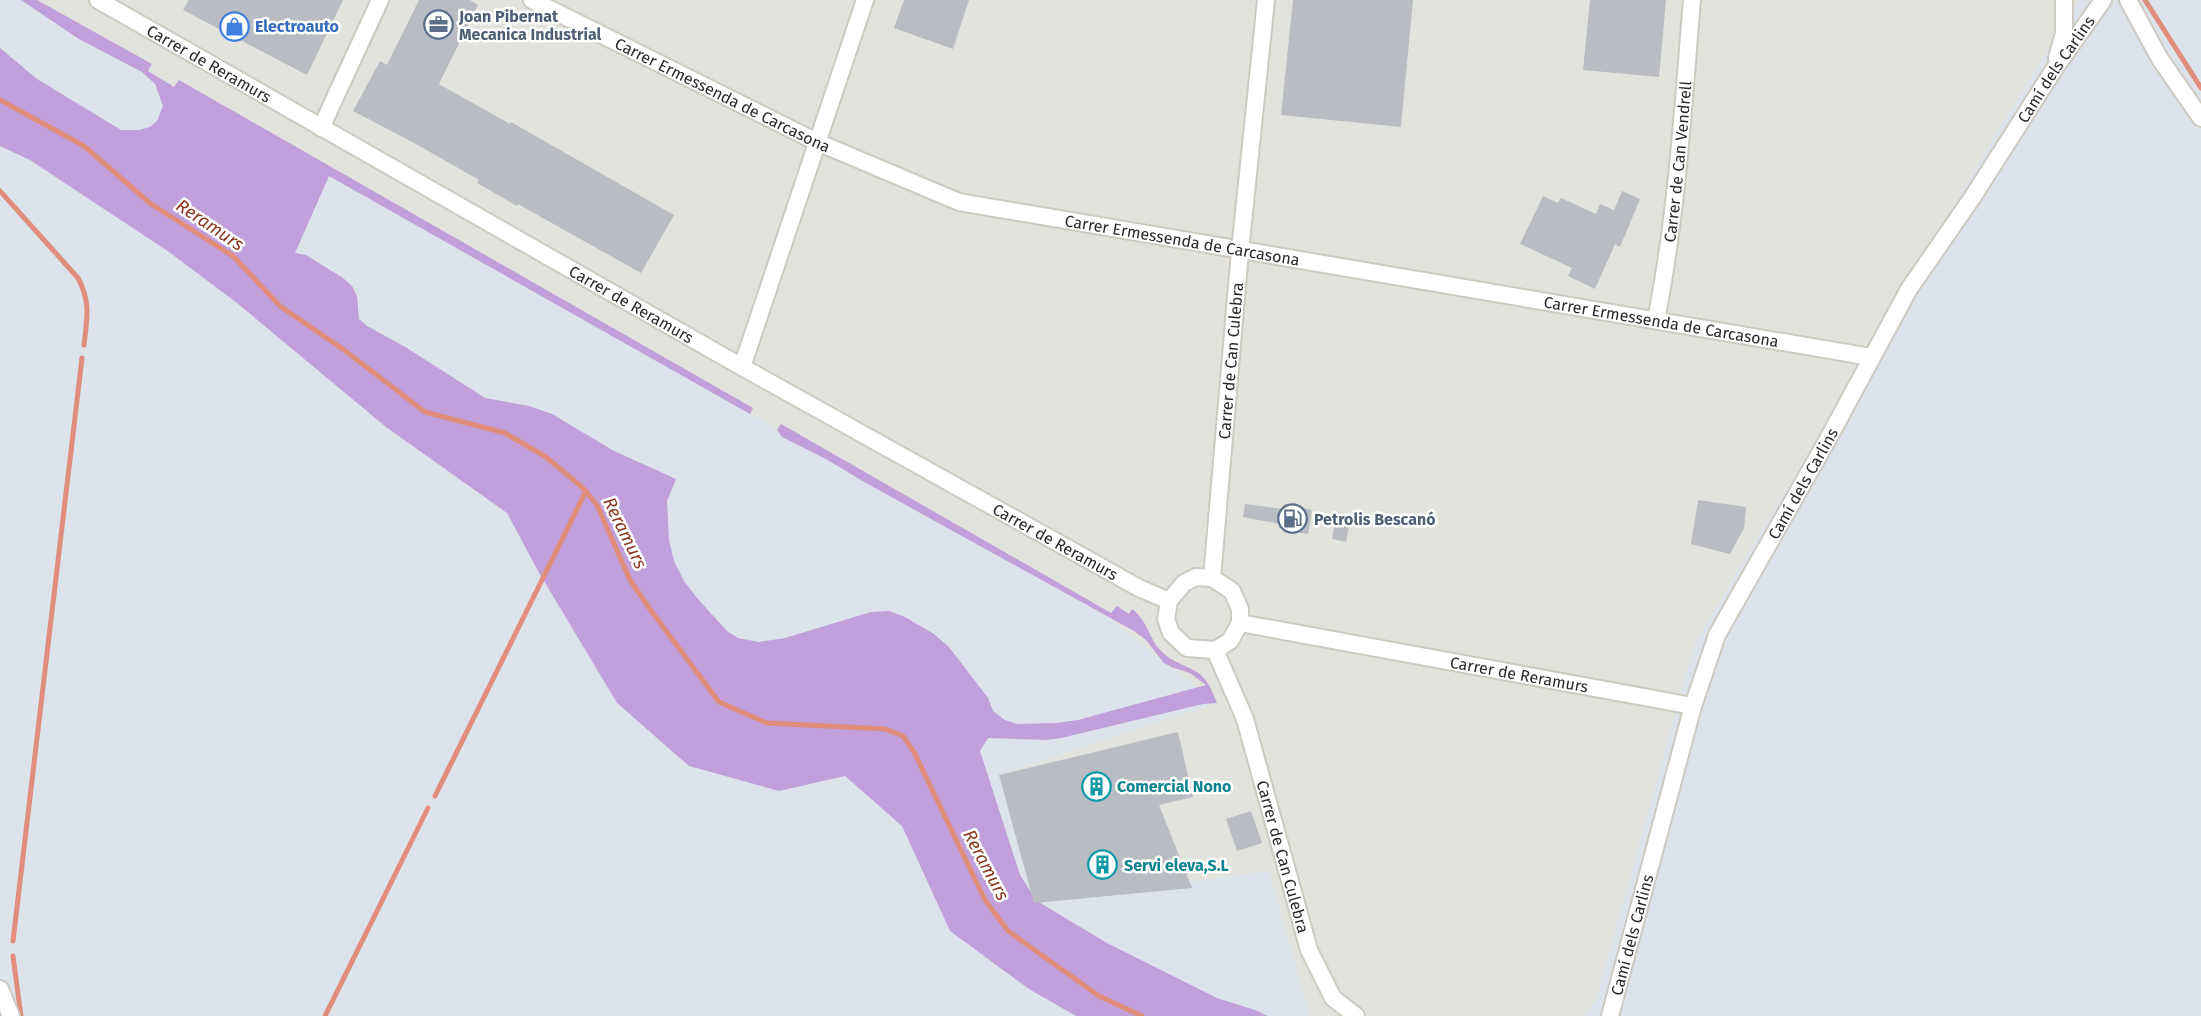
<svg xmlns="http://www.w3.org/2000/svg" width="2201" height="1016" viewBox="0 0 2201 1016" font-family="'Fira Sans',sans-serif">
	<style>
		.industrial { fill: #e2e3dc }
		.green { fill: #c09fda }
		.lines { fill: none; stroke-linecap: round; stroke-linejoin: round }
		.stream { stroke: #e08d7c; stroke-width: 5 }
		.building { fill: #b9bcc2 }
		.minor-casing { stroke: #cecac1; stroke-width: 20 }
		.minor { stroke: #fff; stroke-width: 16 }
		.labels { text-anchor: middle; stroke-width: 5; stroke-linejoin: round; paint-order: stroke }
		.service-label { font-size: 16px; font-weight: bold; fill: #4e5e75; stroke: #fff; text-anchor: start }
		.shop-label { font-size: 16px; font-weight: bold; fill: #366cbe; stroke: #fff; text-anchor: start }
		.street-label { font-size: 16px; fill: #292929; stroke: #fff }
		.culture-label { font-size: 16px; font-weight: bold; fill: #0d838f; stroke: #fff; text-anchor: start }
		.water-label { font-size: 18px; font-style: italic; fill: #89381d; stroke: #fff }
	</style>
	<rect width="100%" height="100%" fill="#dde3ea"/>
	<path class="industrial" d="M24 0H2079L2000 127 1694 645 1596 1000 1583 1016H1310L1269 871 1034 903 999 775 1217 703 1109 618Z"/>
	<path class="green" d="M21 0H37L152 64 148 71 174 87 179 80 753 408 750 414 329 176 295 253 306 255 343 278 352 286 357 296 359 319 367 326 407 348 485 398 529 406 552 414 614 451 676 479 667 501 669 540 674 561 684 581 697 598 727 631 738 638 759 642 785 638 871 612 889 611 905 617 934 634 949 647 988 698 993 711 1005 720 1017 724 1056 723 1078 720 1206 685 1190 673 1171 667 1164 663 1146 640 1134 631 866 483 826 459 782 437 777 430 781 424 1111 613 1117 606 1129 614 1132 609C1148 621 1148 637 1161 651 1172 663 1188 665 1201 675 1209 683 1213 693 1217 703L1203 704 1061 738 1047 740 988 738 980 751 1020 875 1037 901 1107 943 1217 998 1258 1011 1267 1016H1076L1029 989 950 931 902 826 845 776 779 791 689 766 617 703 538 571 507 513 386 427 237 303 169 252 30 160 0 146V48L37 79 121 130H139L150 127 157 121 163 106 155 84 142 72 79 39Z"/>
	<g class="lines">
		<path class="stream" d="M2145 0 2201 88
			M0 100 84 146 151 204 233 256 280 306 344 350 425 412 505 433 546 457 583 488 597 505 630 580 652 612 719 702 767 723 885 729 903 736 914 752 985 900 1008 931 1099 996 1142 1016
			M0 191 78 278C91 302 87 319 84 345
			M435 796 586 491
			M13 941 82 358
			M13 956 21 1016
			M0 1015V1016
			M325 1016 428 808"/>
	</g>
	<path class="building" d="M189 0H343L307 75 183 10Z
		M419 0H470L478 5 439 84 510 124 511 122 674 215 641 273 518 204 517 206 477 183 479 180 416 144 353 111 380 61 387 65Z
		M904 0H969L953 49 894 28Z
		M1293 0H1413L1401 127 1281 115Z
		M1590 0H1666L1659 77 1583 70Z
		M1622 191 1640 199 1620 247 1615 244 1595 289 1568 276 1572 268 1520 244 1543 196 1558 203 1561 198 1596 214 1600 204 1614 210Z
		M1698 500 1746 507 1744 528 1730 554 1691 544Z
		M1245 504 1283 509 1284 504 1312 510 1308 534 1279 528 1280 524 1243 517Z
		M1337 512 1351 515 1346 542 1332 539Z
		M1178 732 1193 797 1159 805 1192 888 1034 903 999 775Z
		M1251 811 1262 843 1237 851 1226 819Z"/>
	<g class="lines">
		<defs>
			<g id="minor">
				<path id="s1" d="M98 0 742 367 1139 588 1169 601"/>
				<path id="s2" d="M532 0 817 142 959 202 1871 357"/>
				<path d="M2128 0 2160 59 2201 118"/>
				<path d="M2057 58 2064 33V0"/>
				<path d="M321 128 380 0"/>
				<path id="s3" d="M1656 320C1677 215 1683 107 1692 0"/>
				<path d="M742 367 865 0"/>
				<path d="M1196 577 1212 578 1232 591 1240 609V623L1230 641 1215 650 1187 648 1171 633 1166 619 1169 601 1184 583Z"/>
				<path id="s4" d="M1212 578 1240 251 1266 0"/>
				<path id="s5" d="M1240 623 1693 706"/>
				<path id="s6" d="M1215 650 1245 719 1309 950 1333 998 1356 1016"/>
				<path d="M0 989 11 1016"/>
				<path id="s7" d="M1610 1016 1693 706 1717 635 1828 439 1909 289 1972 198 2053 71 2103 0"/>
			</g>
		</defs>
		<use href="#minor" class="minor-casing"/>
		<use href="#minor" class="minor"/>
	</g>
	<defs>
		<symbol id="office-ring" viewBox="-11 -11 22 22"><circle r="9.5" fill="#fff" stroke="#5c6f8a" stroke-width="1.5"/><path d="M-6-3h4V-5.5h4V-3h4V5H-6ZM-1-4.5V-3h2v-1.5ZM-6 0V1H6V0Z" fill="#5c6f8a"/></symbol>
		<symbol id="shop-ring" viewBox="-11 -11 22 22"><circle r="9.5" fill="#fff" stroke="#3f7fe0" stroke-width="1.5"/><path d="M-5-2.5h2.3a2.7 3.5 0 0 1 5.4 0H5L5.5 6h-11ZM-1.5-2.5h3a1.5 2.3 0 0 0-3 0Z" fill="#3f7fe0"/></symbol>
		<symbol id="fuel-ring" viewBox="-11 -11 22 22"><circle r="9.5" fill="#fff" stroke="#5c6f8a" stroke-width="1.5"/><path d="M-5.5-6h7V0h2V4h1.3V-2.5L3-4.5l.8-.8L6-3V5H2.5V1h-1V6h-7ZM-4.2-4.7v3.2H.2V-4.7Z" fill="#5c6f8a"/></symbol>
		<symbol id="building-ring" viewBox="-11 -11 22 22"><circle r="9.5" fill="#fff" stroke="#0f9aa8" stroke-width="1.5"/><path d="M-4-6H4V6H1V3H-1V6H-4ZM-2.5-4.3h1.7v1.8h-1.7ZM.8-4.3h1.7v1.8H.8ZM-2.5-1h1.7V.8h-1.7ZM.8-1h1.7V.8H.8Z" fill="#0f9aa8"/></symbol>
	</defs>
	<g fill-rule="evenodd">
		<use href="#office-ring" x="422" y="8" width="33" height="33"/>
		<use href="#shop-ring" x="218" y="10" width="33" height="33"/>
		<use href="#fuel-ring" x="1276" y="502" width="33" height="33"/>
		<use href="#building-ring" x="1080" y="770" width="33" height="33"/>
		<use href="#building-ring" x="1086" y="848" width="33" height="33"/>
	</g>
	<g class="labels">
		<g class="service-label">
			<text x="459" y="22">Joan Pibernat<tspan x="459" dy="18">Mecanica Industrial</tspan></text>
			<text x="1314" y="525">Petrolis Bescanó</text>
		</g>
		<g class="shop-label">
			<text x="255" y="32">Electroauto</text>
		</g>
		<g class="street-label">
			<text dy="6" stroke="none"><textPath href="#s1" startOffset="128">Carrer de Reramurs</textPath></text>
			<text dy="6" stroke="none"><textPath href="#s7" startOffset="1056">Camí dels Carlins</textPath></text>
			<text dy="6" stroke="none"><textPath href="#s2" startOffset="213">Carrer Ermessenda de Carcasona</textPath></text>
			<text dy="6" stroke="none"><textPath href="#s3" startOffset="160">Carrer de Can Vendrell</textPath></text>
			<text dy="6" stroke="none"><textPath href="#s2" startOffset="699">Carrer Ermessenda de Carcasona</textPath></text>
			<text dy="6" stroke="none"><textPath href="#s1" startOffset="614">Carrer de Reramurs</textPath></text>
			<text dy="6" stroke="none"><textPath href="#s2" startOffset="1185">Carrer Ermessenda de Carcasona</textPath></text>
			<text dy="6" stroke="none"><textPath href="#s4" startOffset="218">Carrer de Can Culebra</textPath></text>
			<text dy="6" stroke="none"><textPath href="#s7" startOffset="570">Camí dels Carlins</textPath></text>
			<text dy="6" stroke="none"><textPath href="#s1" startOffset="1100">Carrer de Reramurs</textPath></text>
			<text dy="6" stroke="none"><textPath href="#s5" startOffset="284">Carrer de Reramurs</textPath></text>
			<text dy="6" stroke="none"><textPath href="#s6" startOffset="218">Carrer de Can Culebra</textPath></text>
			<text dy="6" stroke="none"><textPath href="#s7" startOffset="84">Camí dels Carlins</textPath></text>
		</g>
		<g class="culture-label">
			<text x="1117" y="792">Comercial Nono</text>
			<text x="1124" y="871">Servi eleva,S.L</text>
		</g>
		<g class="water-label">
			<text transform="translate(210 225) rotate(34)" y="6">Reramurs</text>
			<text transform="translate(625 533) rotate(64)" y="6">Reramurs</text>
			<text transform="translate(986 865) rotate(62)" y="6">Reramurs</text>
		</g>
	</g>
</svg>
